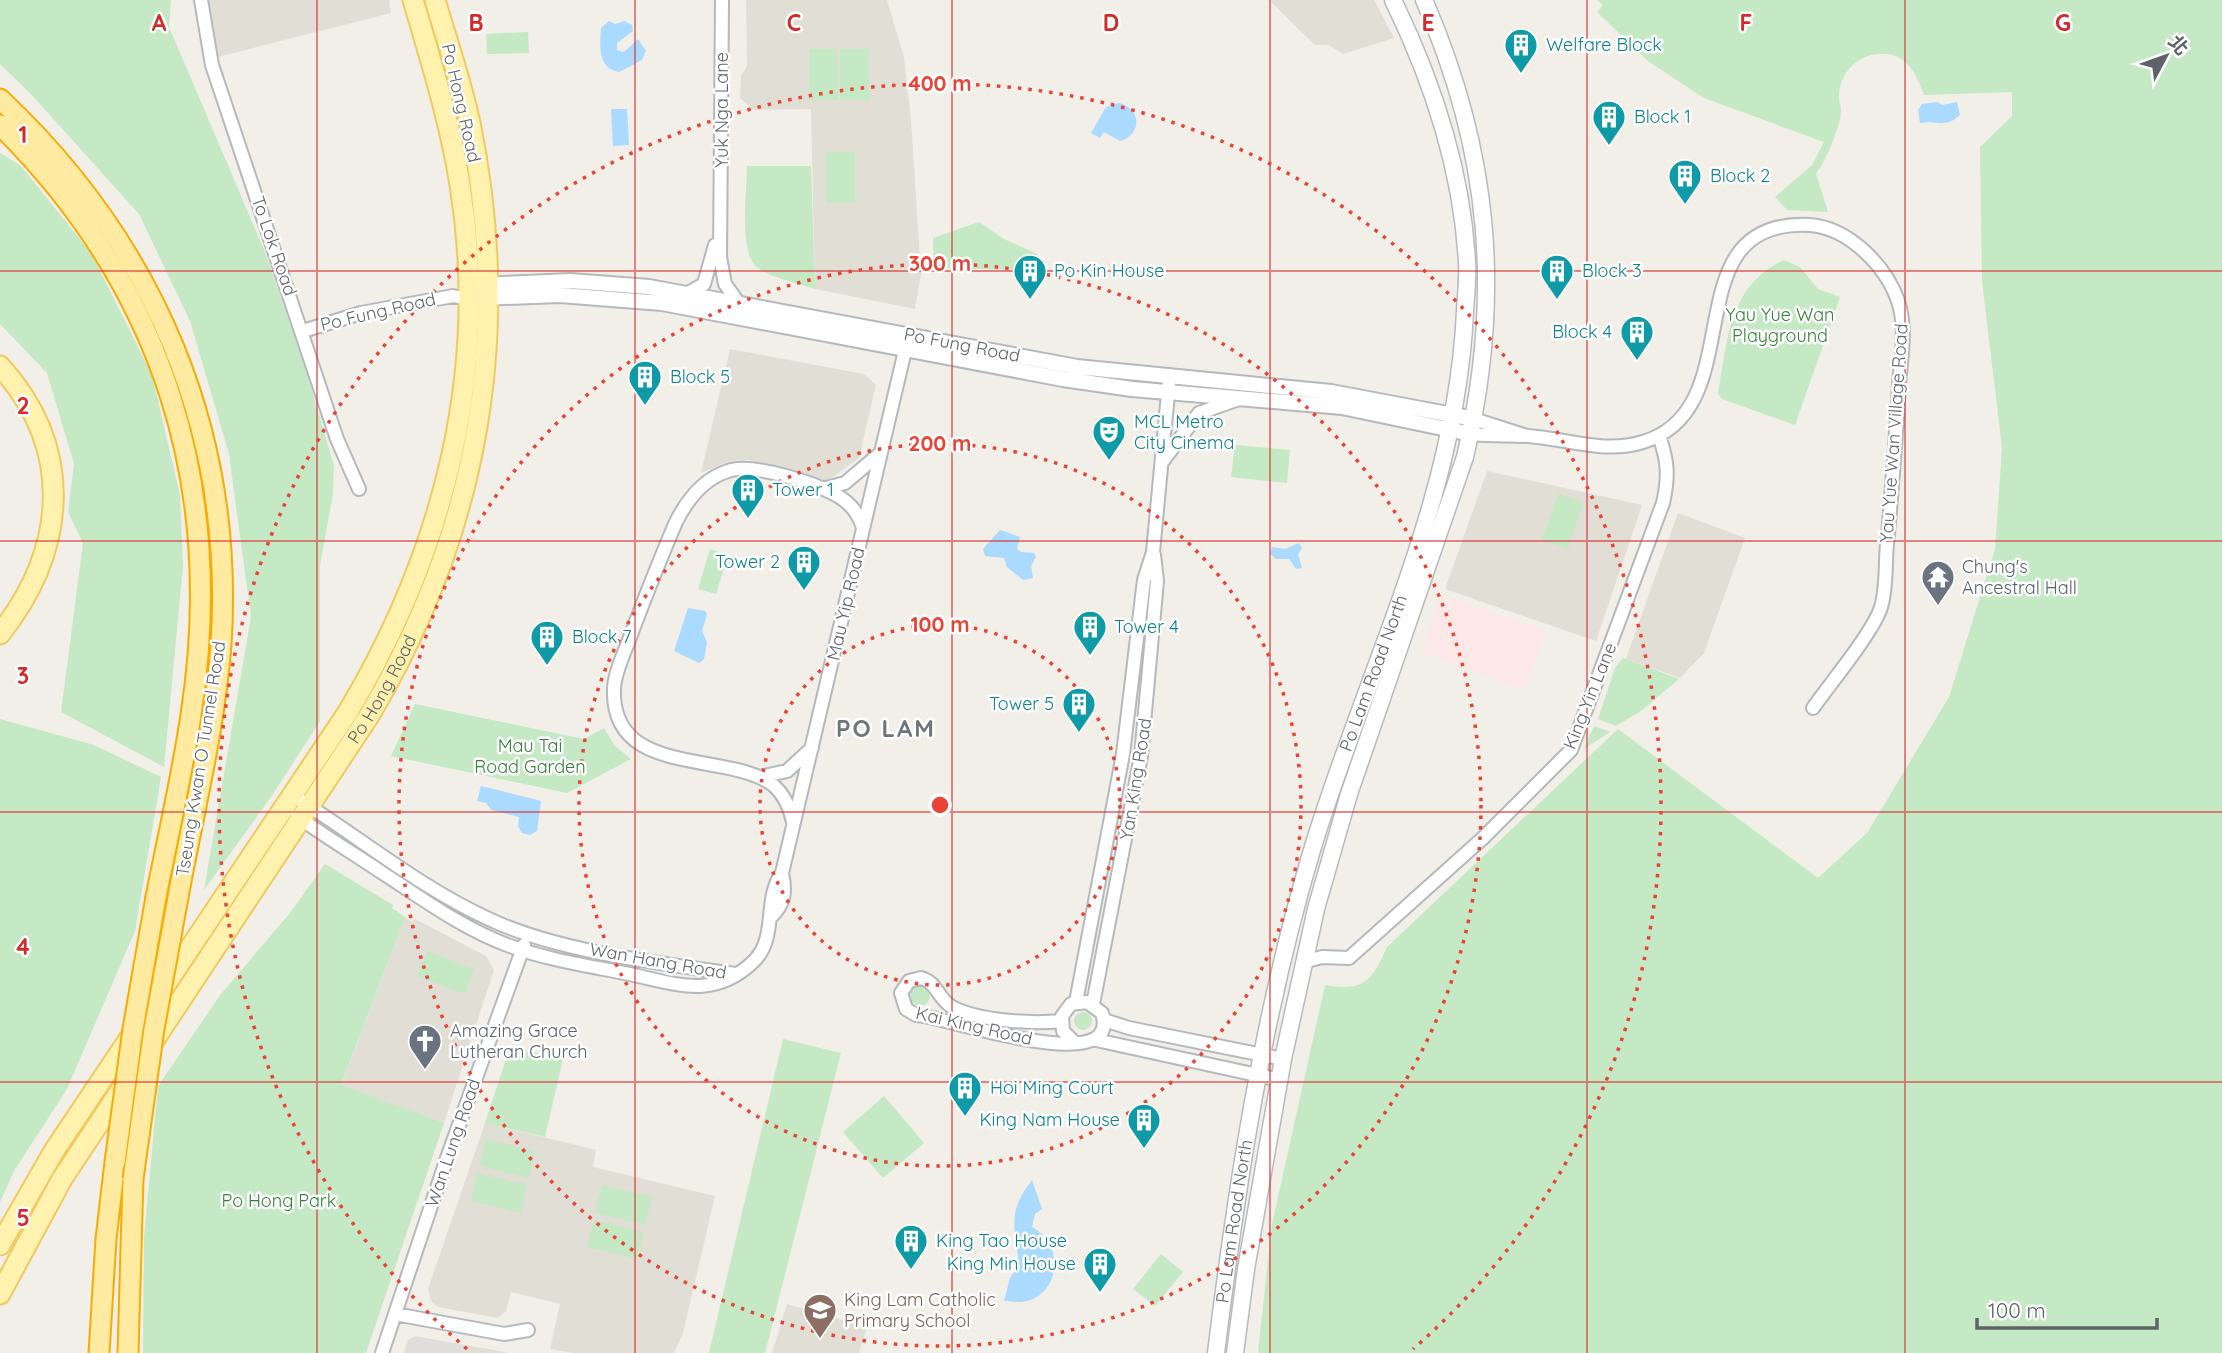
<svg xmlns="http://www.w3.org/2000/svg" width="2222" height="1353" viewBox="0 0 2222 1353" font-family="Quicksand,'Noto Sans TC',sans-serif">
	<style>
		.industrial { fill: #e0deda }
		.education { fill: #e1ded6 }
		.medical { fill: #fce8e6 }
		.green { fill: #c5e8c5 }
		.water { fill: #aadaff }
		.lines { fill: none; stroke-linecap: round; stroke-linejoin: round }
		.minor-casing { stroke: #b5b8bc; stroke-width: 16 }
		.tertiary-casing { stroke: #b5b8bc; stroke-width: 18 }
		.secondary-casing { stroke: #b6babf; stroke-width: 19 }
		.primary-casing { stroke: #f2c960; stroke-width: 23 }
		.trunk-casing { stroke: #f9ab00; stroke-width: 23 }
		.minor { stroke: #fff; stroke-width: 12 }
		.tertiary { stroke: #fff; stroke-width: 14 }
		.secondary { stroke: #fff; stroke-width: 16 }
		.primary { stroke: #fff2af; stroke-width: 19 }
		.trunk { stroke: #feeaa1; stroke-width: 19 }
		.trunk-bridge-casing { stroke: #f9ab00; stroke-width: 23; stroke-linecap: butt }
		.trunk-bridge { stroke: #feeaa1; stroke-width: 19 }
		.grid { fill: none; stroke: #d62828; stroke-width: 2; stroke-opacity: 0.55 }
		.ring { fill: none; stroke: #ea4335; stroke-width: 3.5; stroke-dasharray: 3.5 7 }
		.labels { text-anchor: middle; stroke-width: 5; stroke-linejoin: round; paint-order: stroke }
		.culture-label { font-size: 18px; fill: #0d838f; stroke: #fff; text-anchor: start }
		.street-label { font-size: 18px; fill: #5f6368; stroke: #fff }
		.park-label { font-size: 18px; fill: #348238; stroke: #fff }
		.worship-label { font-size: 18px; fill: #5b616d; stroke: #fff; text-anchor: start }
		.education-label { font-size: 18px; fill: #785e54; stroke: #fff; text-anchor: start }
		.district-label { font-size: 24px; font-weight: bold; letter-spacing: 2px; fill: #70757a; stroke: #fff }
		.grid-label { font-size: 23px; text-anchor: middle; font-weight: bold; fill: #d62828; stroke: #fff; stroke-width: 5; stroke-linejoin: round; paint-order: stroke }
		.centre { fill: #ea4335; stroke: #fff; stroke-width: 3.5 }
		.ring-label { font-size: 21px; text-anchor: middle; font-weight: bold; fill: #ea4335; stroke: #fff; stroke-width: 5; stroke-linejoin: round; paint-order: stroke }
	</style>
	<rect width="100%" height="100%" fill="#f1efe8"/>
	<path class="industrial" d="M415 1336 465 1345 463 1353H404L408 1340Z"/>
	<path class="education" d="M207 0H389L391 13 214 58Z
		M746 0H887L904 57 911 120 921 274 915 309 815 289 811 109 753 110 740 98 741 76 747 66Z
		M1269 0H1374L1394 38 1343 54 1329 45H1315Z
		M730 349 864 374 876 385 859 458 827 481 749 460 730 461 701 473Z
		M1487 471 1642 505 1596 641 1445 589Z
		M1678 513 1745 538 1704 653 1680 678 1626 659Z
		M405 917 412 922 415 919 486 956 494 970 444 1123 341 1086Z
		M485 1123 596 1150 593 1167 715 1196 683 1333 674 1353H574L550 1349 560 1304 511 1292 506 1311 498 1318 438 1307 431 1301 428 1289Z
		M787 1304 867 1327 859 1353H772Z
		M465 1345 494 1350 509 1353H463Z"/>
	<path class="medical" d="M1441 595 1546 630 1524 691 1422 652Z"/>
	<path class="green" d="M0 0H171L169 27 265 252 306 370 334 466 333 494 320 565V721L273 794 204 890 251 617 229 454 190 321 139 214 30 93 0 64Z
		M1597 0H2222V1353H1258L1272 1224 1325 985C1364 992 1372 981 1387 947L1618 729 1818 878 1867 833 1949 697 1995 549 2002 448 1982 281 1980 147 2012 116V92L1924 95C1918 77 1908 56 1887 54 1862 51 1841 69 1839 94 1838 101 1842 108 1841 114 1837 135 1827 157 1816 174L1828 212 1787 210 1775 197 1812 165 1824 142 1704 98 1648 61 1597 12 1603 5Z
		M528 32 529 53 487 54 486 34Z
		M809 49H837L838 100H809Z
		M840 49H869V100H840Z
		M826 152H855V202L826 203Z
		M0 153 21 166 91 253 152 375 180 495 183 566 164 767 61 712 83 543 68 512 74 464 47 373 0 324Z
		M747 166H811L815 289C797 283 772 278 758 268 738 254 747 190 747 166Z
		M979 222 1004 239 1037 254 1039 260 1033 270 934 268 933 238Z
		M1784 260 1800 267 1818 289 1840 297 1795 425 1722 399 1718 394C1728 340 1728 286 1784 260Z
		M1235 445 1290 450 1287 483 1231 477Z
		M1558 494 1583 502 1568 549 1542 540Z
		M710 549 728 555 716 594 698 589Z
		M1623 658 1679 679 1641 711 1616 726 1598 719 1615 668Z
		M415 704 584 739 604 728 615 746 631 759 567 793 391 756Z
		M0 719 94 745 161 777 135 931 67 1089 14 1171 0 1202Z
		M1594 726 1610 732 1584 749Z
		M325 864 393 905 392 908 405 917 341 1085 444 1123 366 1353H143L144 1237 158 1086 221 994 290 913Z
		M427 951 474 969 465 994 417 976Z
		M910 996a10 10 0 1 1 20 0a10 10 0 1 1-20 0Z
		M1074 1021a9 9 0 1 1 18 0a9 9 0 1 1-18 0Z
		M783 1039 841 1053 765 1353H709Z
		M510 1047 563 1059 545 1137 485 1123Z
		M884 1096 924 1143 883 1178 843 1132Z
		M486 1139 535 1151 529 1178 479 1166Z
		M477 1173 527 1185 521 1213 471 1201Z
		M602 1185 652 1197 645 1225 595 1213Z
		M594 1220 643 1232 637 1259 587 1247Z
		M1161 1254 1183 1272 1155 1306 1133 1289Z"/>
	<path class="water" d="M609 21 615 24 624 21 632 25 633 31 617 43V50L624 52 638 39 646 51 642 60 619 72C597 68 600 46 601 28Z
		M1938 102 1942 105 1957 102 1960 115C1945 129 1937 120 1920 123L1918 110 1922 104Z
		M1119 103C1142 109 1142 135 1120 141L1104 132 1100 138 1091 133 1106 107Z
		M611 109H627L629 145 613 146Z
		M1000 530 1020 537 1017 549 1021 552 1034 553 1036 557 1031 566 1033 578 1023 580 1007 567 1004 558 985 556 983 549Z
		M1299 543 1302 548 1298 554 1302 568 1296 569 1289 559H1276L1270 554 1272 547 1285 549Z
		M688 608 705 611 707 614 702 631 707 642 704 659 699 663 674 651Z
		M481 786 541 801 537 831 530 835 522 833 518 826 519 817 491 810 486 803 477 801Z
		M1032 1180 1042 1209 1035 1214 1032 1227C1064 1243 1061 1292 1027 1301 1020 1303 1011 1301 1004 1301L1010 1278 1019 1265C1015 1227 1006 1214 1032 1180Z"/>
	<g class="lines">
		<defs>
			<path id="minor" d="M201 0 212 65 337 439 359 489
				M722 0 720 257 725 284 738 302
				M688 293 704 284 715 245
				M303 331 361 313 453 296 467 299
				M1474 419 1527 436
				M1471 434C1491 436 1509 435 1528 436 1568 439 1604 454 1643 442 1756 408 1668 218 1810 225 1849 228 1886 266 1898 301 1907 327 1901 359 1899 385 1896 438 1892 491 1887 544 1885 564 1887 588 1881 607 1874 631 1829 685 1813 708
				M1163 461 1199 413 1239 399
				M823 489 845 483 878 455
				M759 777 787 771 812 748
				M292 795C358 836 420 888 491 920 560 952 659 963 735 974
				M297 816C324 836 353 853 381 872 423 899 463 929 510 946 548 960 590 966 629 974 677 984 714 1000 754 961 778 937 763 899 782 873L907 342
				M793 822C790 808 785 795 773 785 727 750 610 779 614 688 615 670 626 650 632 632 646 595 660 559 676 522 687 500 703 479 728 471 751 462 820 484 841 498 852 505 859 515 863 528
				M771 917C785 904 786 891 782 873
				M1303 962 1322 957 1349 958 1483 838 1571 750 1663 503C1669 476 1668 461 1659 436
				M1076 1002 1123 754 1144 580 1153 552 1169 383
				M1093 1004 1141 756 1157 581 1154 555
				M1104 1020 1129 1028 1283 1059
				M1061 1021C1031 1024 979 1021 952 1007 938 999 937 982 921 978L909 981 901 993 906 1009 916 1015C941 1015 1124 1081 1102 1013L1087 1002 1071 1004 1062 1016 1063 1031 1075 1043
				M1096 1040 1280 1080
				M395 1314 504 1334 528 1330
				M382 1353 447 1158 524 945"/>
			<path id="tertiary" d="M479 285 570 281 649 287 1077 367 1331 392 1474 419
				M479 298 560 295 662 303 1063 379 1132 389 1342 407 1471 434"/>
			<g id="secondary">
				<path id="s1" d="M1216 1353C1237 1183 1263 1014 1312 850 1366 671 1457 500 1465 311 1466 295 1468 278 1467 262 1462 170 1433 82 1393 0"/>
				<path d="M1235 1353 1246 1269 1283 1059 1316 909 1349 794 1465 457C1503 296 1490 151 1424 0"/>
			</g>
			<g id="primary">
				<path d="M0 366C75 449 67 549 0 634"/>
				<path d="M0 1245 54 1151 348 712C444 551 490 371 460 185 450 122 431 61 413 0"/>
				<path id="s2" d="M0 1294 62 1179 369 716C479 530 513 334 470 123 461 81 447 41 435 0"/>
			</g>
			<path id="trunk" d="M0 99C154 244 235 432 221 645 215 724 196 803 181 881
				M0 125C164 287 226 487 191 715 182 776 168 836 156 897
				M99 1353 106 1239 115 1162
				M128 1353 133 1179"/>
		</defs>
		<use href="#minor" class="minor-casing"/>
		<use href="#tertiary" class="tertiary-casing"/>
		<use href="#secondary" class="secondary-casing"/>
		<use href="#primary" class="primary-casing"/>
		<use href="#trunk" class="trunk-casing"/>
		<use href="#minor" class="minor"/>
		<use href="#tertiary" class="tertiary"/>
		<use href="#secondary" class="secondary"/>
		<use href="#primary" class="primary"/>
		<use href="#trunk" class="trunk"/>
		<defs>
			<path id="trunk-bridge" d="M115 1162 133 1029 156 897
				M133 1179 154 1029 181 881"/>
		</defs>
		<use href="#trunk-bridge" class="trunk-bridge-casing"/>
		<use href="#trunk-bridge" class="trunk-bridge"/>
	</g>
	<path class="grid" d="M317 0V1353M635 0V1353M952 0V1353M1270 0V1353M1587 0V1353M1905 0V1353M0 271H2222M0 541H2222M0 812H2222M0 1082H2222"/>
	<g class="ring">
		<circle cx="940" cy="805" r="180"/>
		<circle cx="940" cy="805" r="361"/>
		<circle cx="940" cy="805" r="541"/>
		<path d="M467 1349A721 721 0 1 1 1413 1349"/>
	</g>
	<defs>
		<symbol id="building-pin" viewBox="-11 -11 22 30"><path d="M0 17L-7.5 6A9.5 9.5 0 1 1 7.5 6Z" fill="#0f9aa8" stroke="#fff"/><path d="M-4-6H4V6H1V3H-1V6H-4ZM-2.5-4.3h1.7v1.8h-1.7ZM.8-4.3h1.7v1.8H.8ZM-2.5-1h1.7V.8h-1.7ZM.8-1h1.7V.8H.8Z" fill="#fff"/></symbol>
		<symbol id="theatre-pin" viewBox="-11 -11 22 30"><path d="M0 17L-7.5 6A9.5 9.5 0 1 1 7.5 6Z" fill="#0f9aa8" stroke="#fff"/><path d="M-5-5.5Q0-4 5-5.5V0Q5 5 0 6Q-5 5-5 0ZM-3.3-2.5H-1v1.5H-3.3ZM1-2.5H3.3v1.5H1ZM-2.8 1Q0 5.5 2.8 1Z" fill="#fff"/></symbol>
		<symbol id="temple-pin" viewBox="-11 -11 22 30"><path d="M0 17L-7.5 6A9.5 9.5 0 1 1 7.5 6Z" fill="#6b7280" stroke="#fff"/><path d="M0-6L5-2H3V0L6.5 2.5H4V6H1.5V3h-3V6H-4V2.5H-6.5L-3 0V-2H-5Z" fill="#fff"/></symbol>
		<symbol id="church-pin" viewBox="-11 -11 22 30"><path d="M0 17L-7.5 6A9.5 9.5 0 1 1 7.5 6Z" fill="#6b7280" stroke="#fff"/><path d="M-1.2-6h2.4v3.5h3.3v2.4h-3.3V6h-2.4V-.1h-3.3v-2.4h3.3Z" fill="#fff"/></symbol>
		<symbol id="school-pin" viewBox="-11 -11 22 30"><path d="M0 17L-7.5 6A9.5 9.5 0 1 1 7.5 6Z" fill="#8d6e63" stroke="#fff"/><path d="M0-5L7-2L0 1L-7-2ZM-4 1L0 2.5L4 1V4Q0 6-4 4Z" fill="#fff"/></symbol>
	</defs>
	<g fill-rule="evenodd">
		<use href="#building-pin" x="1502" y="26" width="38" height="52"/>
		<use href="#building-pin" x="1590" y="98" width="38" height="52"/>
		<use href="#building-pin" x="1666" y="157" width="38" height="52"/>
		<use href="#building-pin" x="1011" y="252" width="38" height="52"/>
		<use href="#building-pin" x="1538" y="252" width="38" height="52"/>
		<use href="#building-pin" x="1618" y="313" width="38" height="52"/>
		<use href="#building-pin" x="626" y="358" width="38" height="52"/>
		<use href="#theatre-pin" x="1090" y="413" width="38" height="52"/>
		<use href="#building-pin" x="729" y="471" width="38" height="52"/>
		<use href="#building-pin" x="785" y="543" width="38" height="52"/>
		<use href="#temple-pin" x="1919" y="558" width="38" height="52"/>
		<use href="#building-pin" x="1071" y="608" width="38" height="52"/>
		<use href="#building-pin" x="528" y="618" width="38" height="52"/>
		<use href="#building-pin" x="1060" y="685" width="38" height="52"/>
		<use href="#church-pin" x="406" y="1022" width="38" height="52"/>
		<use href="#building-pin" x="946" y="1069" width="38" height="52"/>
		<use href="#building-pin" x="1125" y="1101" width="38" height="52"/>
		<use href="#building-pin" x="892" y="1222" width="38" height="52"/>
		<use href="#building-pin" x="1081" y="1245" width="38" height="52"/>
		<use href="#school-pin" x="801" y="1291" width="38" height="52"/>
	</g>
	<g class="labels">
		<g class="culture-label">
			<text x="1546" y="51">Welfare Block</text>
			<text x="1634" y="123">Block 1</text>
			<text x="1710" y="182">Block 2</text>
			<text x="1054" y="277">Po Kin House</text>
			<text x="1582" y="277">Block 3</text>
			<text x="1612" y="338" text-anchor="end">Block 4</text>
			<text x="670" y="383">Block 5</text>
			<text x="1134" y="428">MCL Metro<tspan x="1134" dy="21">City Cinema</tspan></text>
			<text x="772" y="496">Tower 1</text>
			<text x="780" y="568" text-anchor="end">Tower 2</text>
			<text x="1114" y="633">Tower 4</text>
			<text x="572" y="643">Block 7</text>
			<text x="1054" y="710" text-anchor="end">Tower 5</text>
			<text x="990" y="1094">Hoi Ming Court</text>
			<text x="1120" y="1126" text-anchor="end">King Nam House</text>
			<text x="936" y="1247">King Tao House</text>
			<text x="1076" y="1270" text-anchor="end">King Min House</text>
		</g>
		<g class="street-label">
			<text transform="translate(461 103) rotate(77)" y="6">Po Hong Road</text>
			<text transform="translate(722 110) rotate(-90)" y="6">Yuk Nga Lane</text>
			<text transform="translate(274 246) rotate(71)" y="6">To Lok Road</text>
			<text transform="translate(378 312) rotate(-13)" y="6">Po Fung Road</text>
			<text transform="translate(962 345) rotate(11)" y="6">Po Fung Road</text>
			<text transform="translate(1894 433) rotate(-86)" y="6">Yau Yue Wan Village Road</text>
			<text transform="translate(846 604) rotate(-77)" y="6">Mau Yip Road</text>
			<text dy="6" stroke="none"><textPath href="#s1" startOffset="700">Po Lam Road North</textPath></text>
			<text dy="6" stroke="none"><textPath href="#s2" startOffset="716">Po Hong Road</textPath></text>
			<text transform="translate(1590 696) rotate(-68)" y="6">King Yin Lane</text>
			<text transform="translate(201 759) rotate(-81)" y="6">Tseung Kwan O Tunnel Road</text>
			<text transform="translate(1136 779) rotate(-81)" y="6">Yan King Road</text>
			<text transform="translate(658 961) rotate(10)" y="6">Wan Hang Road</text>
			<text transform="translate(974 1026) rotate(13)" y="6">Kai King Road</text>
			<text transform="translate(453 1143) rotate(-71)" y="6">Wan Lung Road</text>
			<text dy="6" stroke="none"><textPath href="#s1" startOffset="133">Po Lam Road North</textPath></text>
		</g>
		<g class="park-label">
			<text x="1780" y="321">Yau Yue Wan<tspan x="1780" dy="21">Playground</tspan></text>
			<text x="530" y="752">Mau Tai<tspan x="530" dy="21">Road Garden</tspan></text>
			<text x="279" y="1207">Po Hong Park</text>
		</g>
		<g class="worship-label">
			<text x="1962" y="573">Chung's<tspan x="1962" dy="21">Ancestral Hall</tspan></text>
			<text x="450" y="1037">Amazing Grace<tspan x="450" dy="21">Lutheran Church</tspan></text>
		</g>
		<g class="education-label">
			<text x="844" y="1306">King Lam Catholic<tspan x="844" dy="21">Primary School</tspan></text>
		</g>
		<g class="district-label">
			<text x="886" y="737">PO LAM</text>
		</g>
	</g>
	<g class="grid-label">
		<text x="159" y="31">A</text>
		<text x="476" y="31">B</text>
		<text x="794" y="31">C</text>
		<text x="1111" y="31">D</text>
		<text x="1428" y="31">E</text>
		<text x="1746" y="31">F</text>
		<text x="2063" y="31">G</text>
		<text x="23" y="143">1</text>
		<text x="23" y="414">2</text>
		<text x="23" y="684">3</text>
		<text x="23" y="955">4</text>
		<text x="23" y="1226">5</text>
	</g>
	<circle cx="940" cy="805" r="10" class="centre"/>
	<g class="ring-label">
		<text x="940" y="91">400 m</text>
		<text x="940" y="271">300 m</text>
		<text x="940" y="451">200 m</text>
		<text x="940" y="632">100 m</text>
	</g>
	<g transform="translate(2166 56) rotate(49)" stroke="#ffffff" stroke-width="5" paint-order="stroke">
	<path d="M0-5L12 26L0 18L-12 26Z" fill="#5f6368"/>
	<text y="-10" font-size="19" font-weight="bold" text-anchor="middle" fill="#5f6368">北</text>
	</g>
	<path d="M1977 1318v10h180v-10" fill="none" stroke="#5f6368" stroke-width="3.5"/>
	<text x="1988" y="1318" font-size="21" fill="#5f6368" stroke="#ffffff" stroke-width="5" paint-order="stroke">100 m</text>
</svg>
